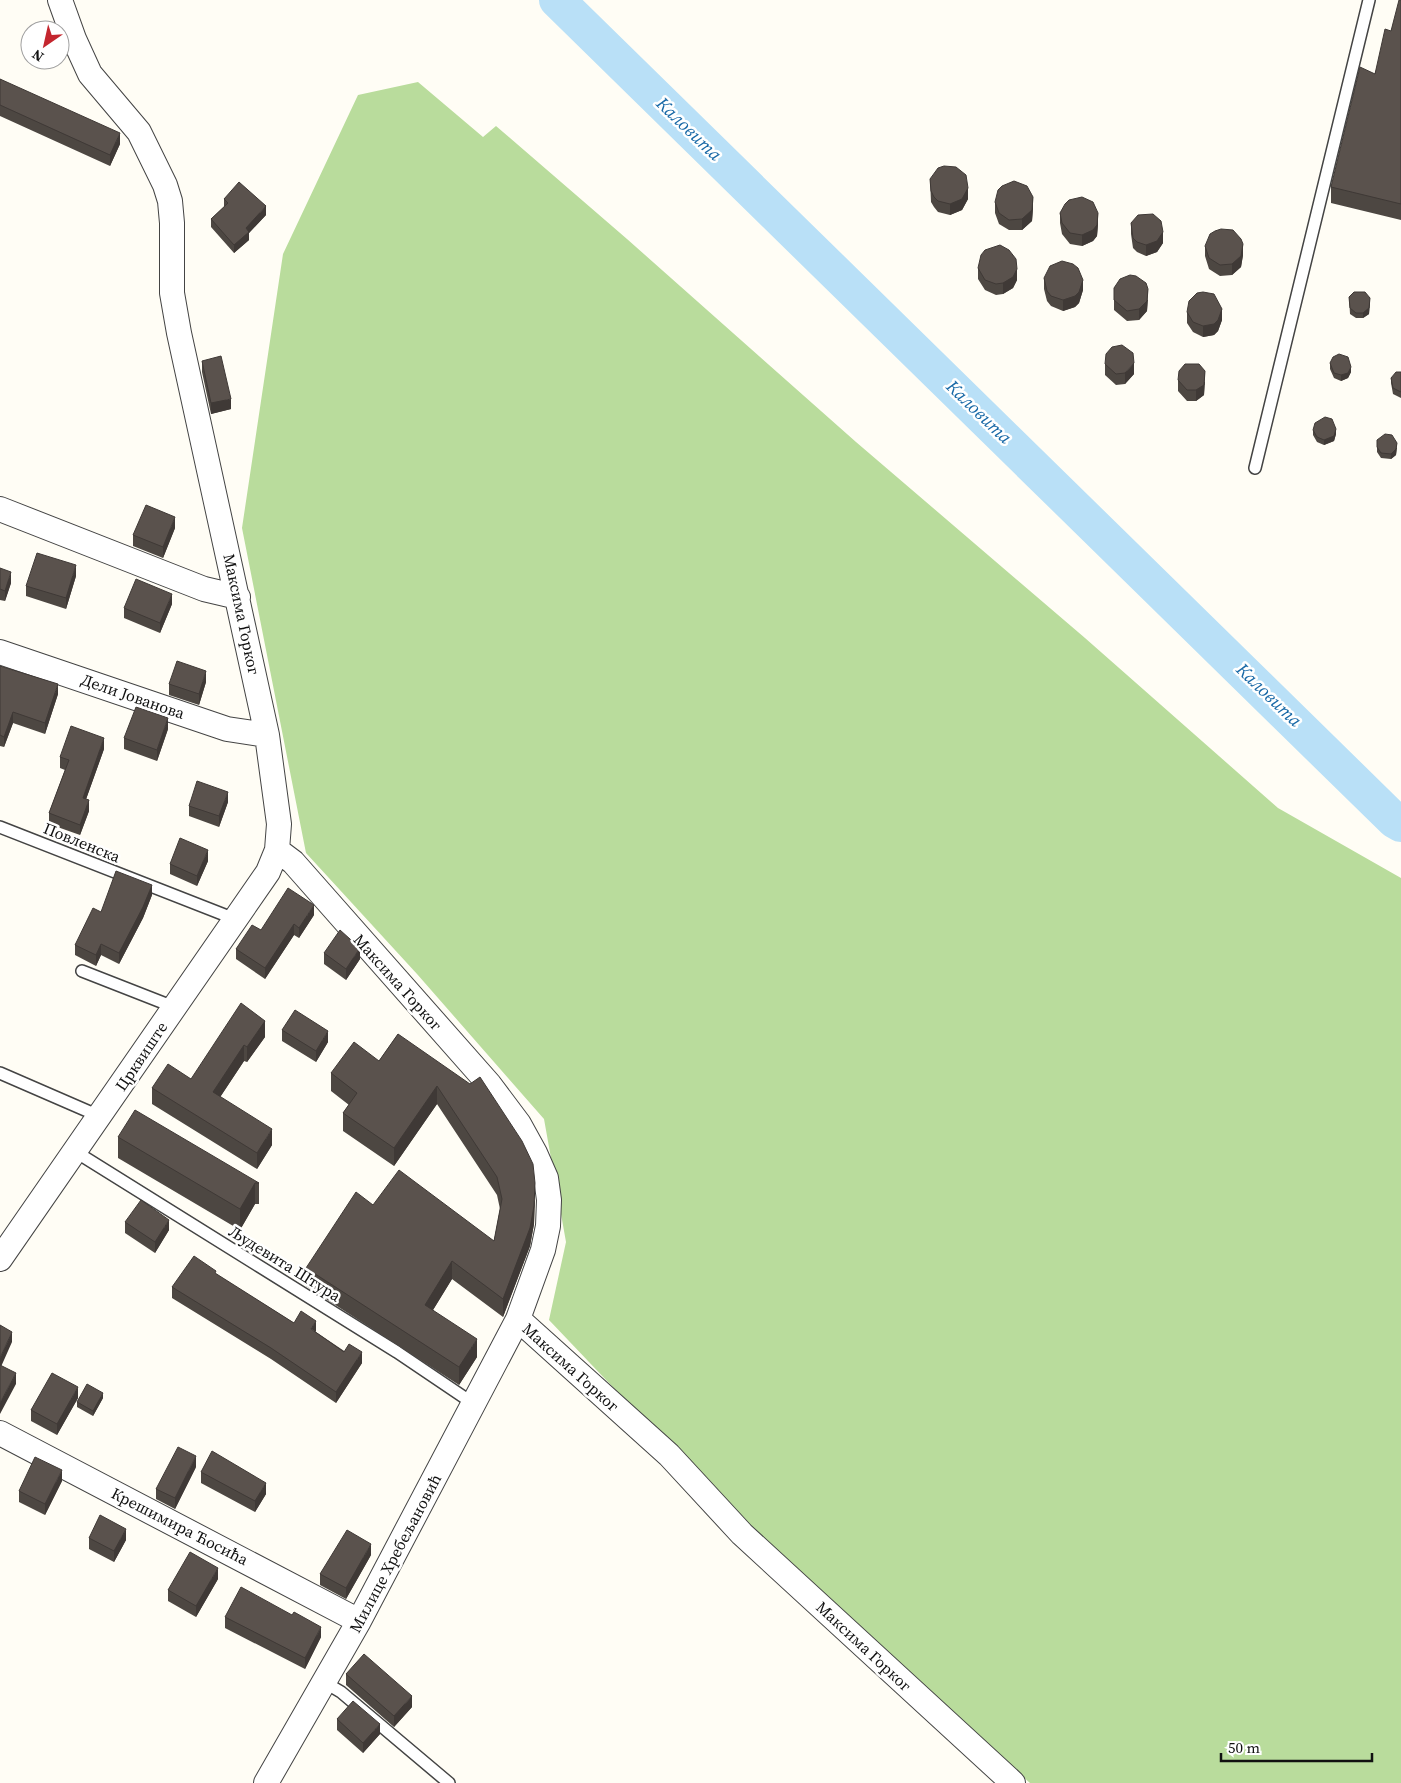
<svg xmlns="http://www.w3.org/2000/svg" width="1401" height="1783" viewBox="0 0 1401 1783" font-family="'Source Serif 4',serif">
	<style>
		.forest { fill: #b9dc9c }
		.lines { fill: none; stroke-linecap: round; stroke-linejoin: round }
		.river { stroke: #b9e0f7; stroke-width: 36 }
		.lane-casing { stroke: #444; stroke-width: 14 }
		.street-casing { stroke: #444; stroke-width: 26 }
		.lane { stroke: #fff; stroke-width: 11 }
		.street { stroke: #fff; stroke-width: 24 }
		.wall { fill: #4d4742 }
		.shaded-wall { fill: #3f3936 }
		.building { fill: #5a524d; stroke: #3f3936 }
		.labels { text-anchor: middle; stroke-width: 5; stroke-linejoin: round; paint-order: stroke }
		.street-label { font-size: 16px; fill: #111; stroke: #fff }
		.water-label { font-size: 18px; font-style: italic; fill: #1768a6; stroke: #fff }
	</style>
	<rect width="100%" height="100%" fill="#fffdf5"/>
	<path class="forest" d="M418 82 483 137 496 126 627 239 856 442 1085 638 1278 808 1401 878V1783H1030L765 1547 549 1320 566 1242 544 1119 417 974 306 853 242 528 283 254 358 95Z"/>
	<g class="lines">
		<path class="river" d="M557 0 1394 820 1401 824"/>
		<defs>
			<path id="lane" d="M1255 468 1369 0
				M0 827 235 919
				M82 971 174 1007
				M0 1073 99 1116
				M76 1152 397 1352 474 1404
				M324 1682 341 1692 449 1783"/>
			<path id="street" d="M0 509 204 589 238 597
				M0 652 227 729 267 735
				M0 1259 268 872 277 850 279 824 267 735 179 333 172 293V223L170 201 165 185 139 132 90 74 74 39 60 0
				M518 1319 669 1455 742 1534 1013 1783
				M0 1433 359 1621
				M266 1783 359 1621 518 1319 543 1250 548 1226 549 1200 546 1178 535 1153 519 1124 489 1084 293 862 277 850"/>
		</defs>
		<use href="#lane" class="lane-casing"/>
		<use href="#street" class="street-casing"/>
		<use href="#lane" class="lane"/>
		<use href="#street" class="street"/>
	</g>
	<path class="wall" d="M1401 0V220L1331 203V187L1391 31Z
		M0 79 120 144 110 166 0 116Z
		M930 179 968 199 962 210 950 215 938 212 934 207 931 202Z
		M224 199 266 215 249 233V240L234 253 211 227V219L224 207Z
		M995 202 1033 208 1032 221 1022 230H1009L999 224 995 213Z
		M1060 213 1098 224 1097 236 1093 241 1082 246 1070 244 1062 234 1060 223Z
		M1131 223 1163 243 1157 252 1146 256 1137 252 1133 248 1131 234Z
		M1205 246 1243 255 1241 267 1232 275 1220 276 1209 269 1205 256Z
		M978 268 1017 280 1013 288 1003 294 996 295 985 290 978 279Z
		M1044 278 1083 290 1079 303 1075 307 1063 311 1051 306 1047 301 1044 289Z
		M1114 288 1148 300 1147 311 1139 320 1127 321 1114 310Z
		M1349 297 1370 303 1369 314 1363 318H1356L1350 314Z
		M1187 312 1222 320 1218 331 1214 335 1203 337 1193 332 1187 323Z
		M202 361 231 409 211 414 202 372Z
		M1330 363 1351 372 1348 378 1341 381 1334 378 1330 369Z
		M1105 364 1134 374 1125 384 1116 385 1105 375Z
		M1401 372V398L1393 394 1391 383V378Z
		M1178 380 1205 382 1204 395 1196 401H1187L1178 391Z
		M1313 430 1336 434 1334 441 1324 445 1317 442 1313 435Z
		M1377 440 1397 448 1396 455 1391 459 1381 458 1377 452Z
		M175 528 163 558 133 546V535Z
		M0 568 11 583 5 601 0 600Z
		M76 576 66 609 26 596V586Z
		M172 604 160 633 124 618V608Z
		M0 666 58 694 45 734 13 723 4 747 0 746Z
		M206 682 199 705 169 695V684Z
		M168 729 157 761 124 749V738Z
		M104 749 86 799 89 811 80 835 49 824V813L65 770 60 768V757Z
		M228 802 219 827 189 816V806Z
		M208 861 197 886 170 874V864Z
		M152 895 143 918 119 964 101 955 96 966 75 955V945L101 912Z
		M314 915 299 938 294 935 265 979 236 959V949L261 930Z
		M324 953 360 959 346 980 324 964Z
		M265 1021V1037L247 1062 244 1061 220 1097 272 1145 257 1169 152 1104V1088L191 1079Z
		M282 1030 328 1042 316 1062 282 1041Z
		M398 1034 535 1201 534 1224 530 1246 503 1317 452 1279 433 1310 477 1357 459 1385 306 1286V1268L373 1205 494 1241 500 1209 497 1195 437 1104 394 1166 343 1131V1113L349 1105 331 1091V1073L379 1061Z
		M118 1137 259 1183V1204H255L240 1230 118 1158Z
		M125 1222 169 1230 155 1253 125 1233Z
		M216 1274 294 1323 316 1332 362 1363 336 1403 271 1359 172 1298V1287Z
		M78 1398 57 1435 31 1421V1410Z
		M103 1398 93 1416 77 1407V1402Z
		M196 1467 175 1509 156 1499V1489Z
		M201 1472 266 1494 255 1512 201 1483Z
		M62 1481 45 1515 19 1502V1491Z
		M89 1538 126 1540 114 1562 89 1549Z
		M371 1555 346 1599 320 1585V1574Z
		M218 1579 196 1617 168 1601V1590Z
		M225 1617 321 1637 305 1669 225 1628Z
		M346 1674 412 1707 394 1727 346 1685Z
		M337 1719 380 1734 363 1753 337 1730Z"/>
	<path class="shaded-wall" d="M120 133V144L110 166V155Z
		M968 188V199L962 210 950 215V204Z
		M1033 197V208L1032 221 1022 230V219Z
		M266 206V215L249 233V240L234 253V245L246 228Z
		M1098 213V224L1097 236 1093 241 1082 246V235Z
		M1163 232V243L1157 252 1146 256V245Z
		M1243 244V255L1241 267 1232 275V264Z
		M1017 269V280L1013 288 1003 294V283Z
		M1083 280V290L1079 303 1075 307 1063 311V300Z
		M1148 289 1147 311 1139 320V309Z
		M1370 298 1369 314 1363 318V313Z
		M1222 309V320L1218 331 1214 335 1203 337V326Z
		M1134 363V374L1125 384V373Z
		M1351 367V372L1348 378 1341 381V375Z
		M1205 371 1204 395 1196 401V390Z
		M231 399V409L211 414V403Z
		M1336 429V434L1334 441 1324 445V440Z
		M1397 443 1396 455 1391 459V454Z
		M175 517V528L163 558V547Z
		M76 565V576L66 609V598Z
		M11 572V583L5 601V591Z
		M172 594V604L160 633V623Z
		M206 671V682L199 705V694Z
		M58 684V694L45 734V723Z
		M13 712V723L4 747V737Z
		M168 718V729L157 761V750Z
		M104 738V749L83 808V798Z
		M228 792V802L219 827V816Z
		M89 800V811L80 835V825Z
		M208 850V861L197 886V876Z
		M152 885V895L143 918 119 964V953Z
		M314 905V915L299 938V928Z
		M294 924V935L265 979V968Z
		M101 944V955L96 966V955Z
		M360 948V959L346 980V969Z
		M265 1021V1037L247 1062V1047Z
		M328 1031V1042L316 1062V1051Z
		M244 1045V1061L213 1108V1092Z
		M437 1086V1104L394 1166V1148Z
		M272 1129V1145L257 1169V1153Z
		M255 1183V1204L240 1230V1209Z
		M535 1183 534 1224 530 1246 503 1317V1299Z
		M169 1220V1230L155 1253V1242Z
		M452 1261V1279L425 1323V1305Z
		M316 1321V1332L311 1329Z
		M12 1332V1342L0 1369V1358Z
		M477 1339V1357L459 1385V1367Z
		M362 1352V1363L336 1403V1392Z
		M16 1373V1384L0 1414V1403Z
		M78 1387V1398L57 1435V1424Z
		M103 1393V1398L93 1416V1411Z
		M196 1456V1467L175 1509V1498Z
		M62 1470V1481L45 1515V1504Z
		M266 1483V1494L255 1512V1501Z
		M126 1529V1540L114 1562V1551Z
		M371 1544V1555L346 1599V1588Z
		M218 1568V1579L196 1617V1606Z
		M321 1627V1637L305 1669V1658Z
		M412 1696V1707L394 1727V1716Z
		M380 1724V1734L363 1753V1743Z"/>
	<path class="building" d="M1399 0H1401V204L1331 187 1360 67 1375 74 1385 29 1391 31Z
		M0 79 120 133 110 155 0 105Z
		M944 166 956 167 966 175 968 188 962 199 950 204 938 201 934 197 931 191 930 179 938 168Z
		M1014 181 1027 186 1033 197 1032 210 1022 219 1009 220 999 213 995 202 998 190 1002 186Z
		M239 182 266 206 246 228 249 232 234 245 211 219 228 203 224 199Z
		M1082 197 1093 202 1098 213 1097 225 1093 230 1082 235 1070 233 1062 223 1060 213 1065 204 1069 200Z
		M1153 214 1161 221 1163 232 1157 241 1146 245 1137 242 1133 238 1131 223 1138 215Z
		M1221 229 1233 230 1241 239 1243 244 1241 256 1232 264 1220 265 1209 258 1205 246 1210 234 1215 231Z
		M1000 245 1009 250 1016 259 1017 269 1013 277 1003 283 996 284 985 280 978 268 981 255 985 250Z
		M1062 261 1073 264 1078 268 1083 280 1079 292 1075 296 1063 300 1051 296 1047 291 1044 278 1050 266Z
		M1130 275 1136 276 1146 283 1148 289 1147 301 1139 309 1127 311 1114 300V288L1120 279Z
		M1203 292 1214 294 1222 309 1218 320 1214 324 1203 326 1193 322 1187 312 1189 301 1197 293Z
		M1354 292H1365L1370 298 1369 308 1363 313H1356L1350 308 1349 297Z
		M1122 345 1133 353 1134 363 1125 373 1116 374 1105 364 1106 354 1112 347Z
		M1339 354 1348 357 1351 367 1348 373 1341 375 1334 373 1330 363 1333 357Z
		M221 356 231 399 211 403 202 361Z
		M1185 364H1199L1205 371 1204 385 1196 390H1187L1178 380 1179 371Z
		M1396 372H1401V392L1393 388 1391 378Z
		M1325 417 1332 419 1336 429 1334 436 1324 440 1317 437 1313 430 1315 423Z
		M1385 434 1392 435 1397 443 1396 449 1391 454 1381 453 1377 447V440Z
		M146 505 175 517 163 547 133 535Z
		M37 553 76 565 66 598 26 586Z
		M0 568 11 572 5 591 0 589Z
		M136 579 172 594 160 623 124 608Z
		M177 661 206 671 199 694 169 684Z
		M0 666 58 684 45 723 13 712 4 737 0 735Z
		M136 707 168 718 157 750 124 738Z
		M71 726 104 738 83 798 89 800 80 825 49 813 69 760 60 757Z
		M197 781 228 792 219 816 189 806Z
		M180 838 208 850 197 876 170 864Z
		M116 871 152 885 143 907 119 953 101 944 96 955 75 945 93 908 101 912Z
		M288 888 314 905 299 928 294 924 265 968 236 949 252 925 261 930Z
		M340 930 360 948 346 969 324 953Z
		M241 1003 265 1021 247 1047 244 1045 213 1092 272 1129 257 1153 152 1088 168 1064 191 1079Z
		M295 1010 328 1031 316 1051 282 1030Z
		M398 1034 470 1084 480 1077 522 1141 533 1164 535 1183 534 1206 530 1228 503 1299 452 1261 425 1305 477 1339 459 1367 306 1268 356 1192 373 1205 399 1170 494 1241 502 1199 497 1177 437 1086 394 1148 343 1113 357 1093 331 1073 354 1042 379 1061Z
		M135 1110 259 1183H255L240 1209 118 1137Z
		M141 1200 169 1220 155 1242 125 1222Z
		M194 1256 216 1271 215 1273 294 1323 301 1311 316 1321 311 1329 344 1352 349 1344 362 1352 336 1392 271 1348 172 1287Z
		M0 1325 12 1332 0 1358Z
		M0 1365 16 1373 0 1403Z
		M52 1373 78 1387 57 1424 31 1410Z
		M87 1384 103 1393 93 1411 77 1402Z
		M178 1447 196 1456 175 1498 156 1489Z
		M212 1451 266 1483 255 1501 201 1472Z
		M35 1457 62 1470 45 1504 19 1491Z
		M100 1515 126 1529 114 1551 89 1538Z
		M347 1530 371 1544 346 1588 320 1574Z
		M190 1552 218 1568 196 1606 168 1590Z
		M241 1587 292 1615 294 1612 321 1627 305 1658 225 1617Z
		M364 1654 412 1696 394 1716 346 1674Z
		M353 1701 380 1724 363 1743 337 1719Z"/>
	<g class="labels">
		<g class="street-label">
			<text transform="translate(242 614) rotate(78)" y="6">Максима Горког</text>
			<text transform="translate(133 696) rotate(19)" y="6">Дели Јованова</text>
			<text transform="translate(82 842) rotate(22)" y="6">Повленска</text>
			<text transform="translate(398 982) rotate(48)" y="6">Максима Горког</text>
			<text transform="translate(141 1056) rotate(-56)" y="6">Црквиште</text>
			<text transform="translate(285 1263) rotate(32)" y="6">Људевита Штура</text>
			<text transform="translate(571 1367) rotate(42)" y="6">Максима Горког</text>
			<text transform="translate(180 1526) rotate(27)" y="6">Крешимира Ћосића</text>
			<text transform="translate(395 1553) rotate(-62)" y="6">Милице Хребељановић</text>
			<text transform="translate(864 1646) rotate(43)" y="6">Максима Горког</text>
		</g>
		<g class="water-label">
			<text transform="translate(689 129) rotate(44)" y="6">Каловита</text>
			<text transform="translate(979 412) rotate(44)" y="6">Каловита</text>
			<text transform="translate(1269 695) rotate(44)" y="6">Каловита</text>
		</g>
	</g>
	<g transform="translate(45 45) rotate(214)"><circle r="24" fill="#ffffff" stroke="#a0a0a0"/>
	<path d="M0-4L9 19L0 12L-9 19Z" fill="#c4262e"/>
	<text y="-8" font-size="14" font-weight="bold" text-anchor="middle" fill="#111111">N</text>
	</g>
	<path d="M1221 1753v8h151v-8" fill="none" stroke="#111111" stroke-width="2.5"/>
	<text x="1228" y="1753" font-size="15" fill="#111111" stroke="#ffffff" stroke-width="4" paint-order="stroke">50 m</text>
</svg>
